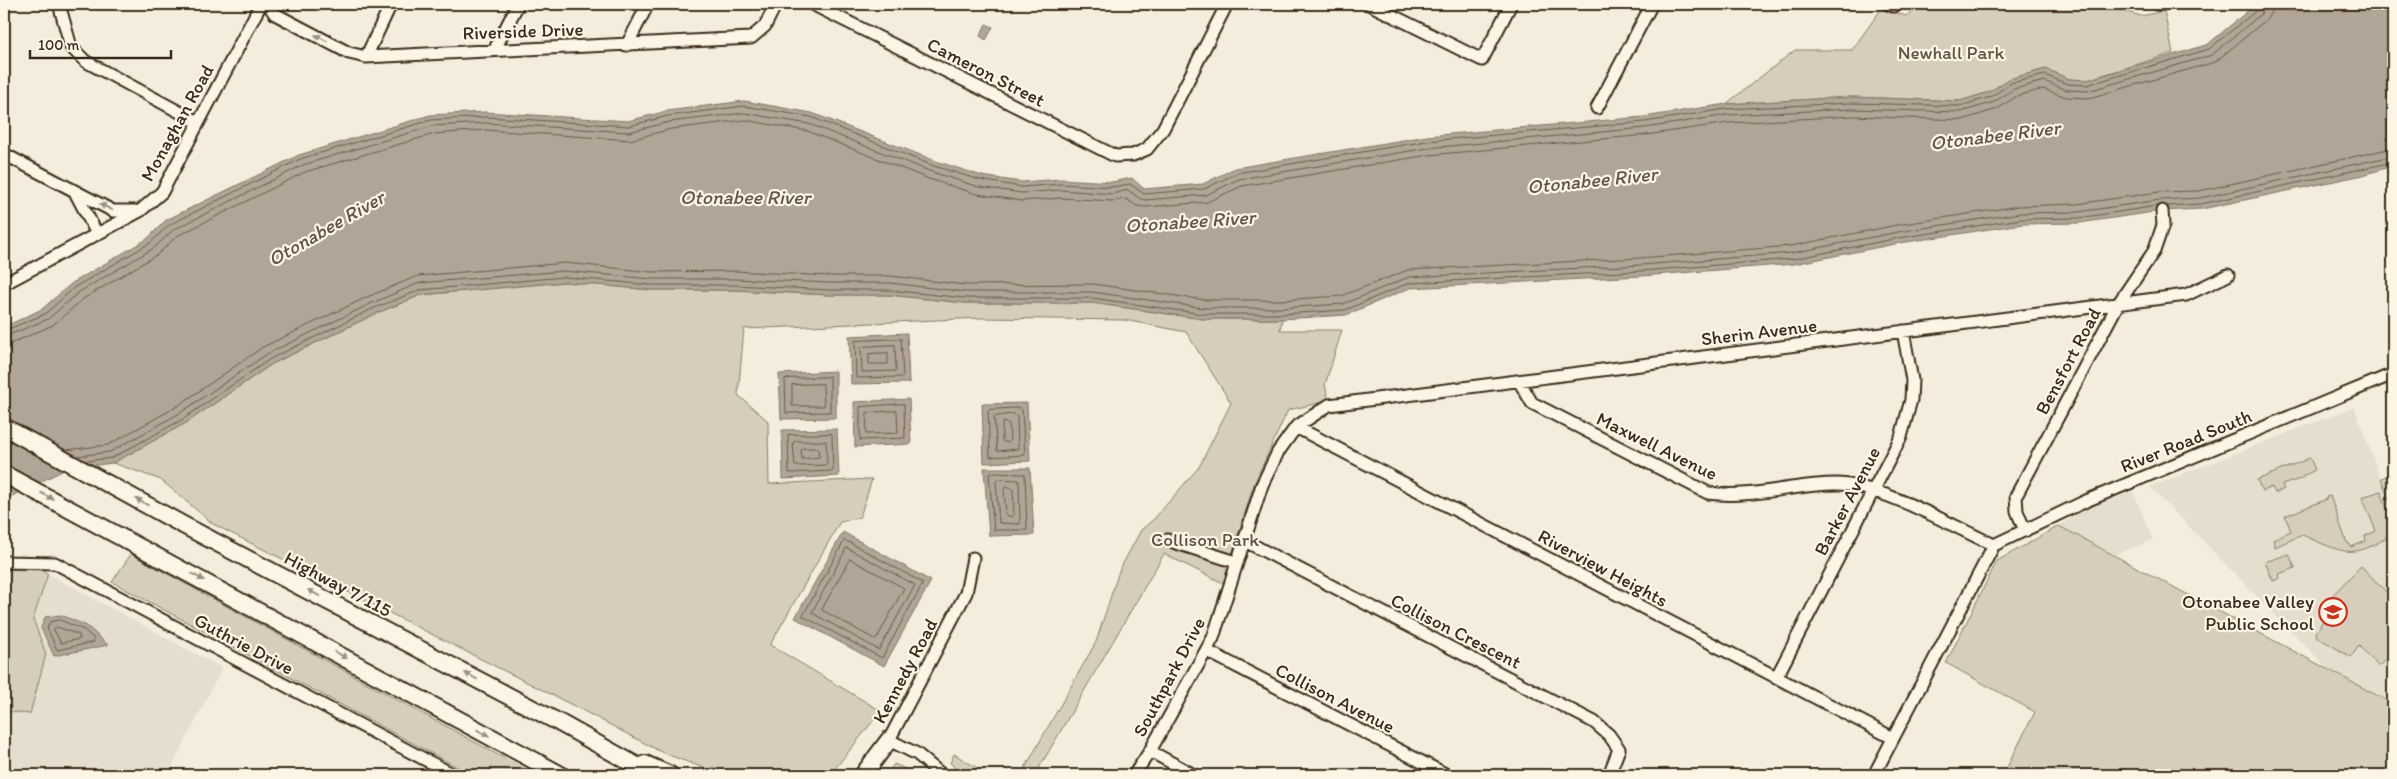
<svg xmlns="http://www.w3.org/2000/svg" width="2397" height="779" font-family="Itim,sans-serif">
  <rect width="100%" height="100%" fill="#f4eddd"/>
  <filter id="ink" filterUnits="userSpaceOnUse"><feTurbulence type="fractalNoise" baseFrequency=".02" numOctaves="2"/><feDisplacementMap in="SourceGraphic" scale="10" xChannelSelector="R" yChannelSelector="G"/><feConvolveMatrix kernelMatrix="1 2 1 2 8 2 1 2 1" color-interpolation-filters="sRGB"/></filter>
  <g filter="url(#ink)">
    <path fill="#e5ddce" d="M2354,407L2393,511V704L2328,669L2150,487Z
      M2133,491L2153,540L2114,555L2059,526L2081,511Z
      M48,574L222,668L168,775H4V711L30,714L46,654L33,619Z"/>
    <path fill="#d6cdbd" stroke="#887c6e" d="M1920,4H2099L2141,16L2164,11L2173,53L2087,80L2069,79L2046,69L2009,79L1989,92L1960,101L1852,97L1726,104L1795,50H1852L1882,8L1906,16Z
      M564,282L651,290H735L829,295H889L965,303H1092L1203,319H1282L1280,330H1342L1325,385L1329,401L1288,410L1254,484L1223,583L1164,554L1035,775H1021L1096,642L1119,571L1141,530L1154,519L1199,467L1231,403L1186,332L1124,320L980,318L744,329L738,395L768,421L769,484L872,479L860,517L840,522L770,645L881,711L830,775H723L663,753L584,711L213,524L161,480L113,463L186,423L272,364L375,314L421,295Z
      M2310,458L2315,470L2303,476V478L2282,485L2284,489L2275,493L2272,487L2262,491L2257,480Z
      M2393,474V511L2381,478Z
      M2381,491L2393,525L2390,535C2351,562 2341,551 2302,535L2275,547L2273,539L2291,531L2285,516L2327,499L2326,497L2330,496L2347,543H2349L2351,547L2366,541L2365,536L2376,531L2362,497Z
      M2059,526L2393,704V775H2003L2035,712L1946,663L1997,561Z
      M131,554L535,775H472L112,582Z
      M2289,554L2295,568L2279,574L2280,578L2273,581L2265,562Z
      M2361,566L2393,599V653L2379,667L2359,646L2351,657L2317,637L2316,633L2327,613L2321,607Z
      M39,567L48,574L33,619L46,654L30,714L4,711V570Z
      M954,754L989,775H962L950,763Z
      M894,764L919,775H887Z"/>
    <path fill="#b0a596" stroke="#817466" d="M2256,4H2393V166L2363,175L2202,209L2161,211L2079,223L2022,224L1900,243L1794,264L1641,276L1410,288L1346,315L1282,319H1203L1092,303H965L889,295H829L735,290H651L564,282L421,295L375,314L272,364L186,423L113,463L66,469L4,500V327L42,309L72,283L147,239L166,220L299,155L430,115L485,112L628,121L667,111L744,101L812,113L936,161L982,176L1021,182L1061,179L1112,182L1132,178L1144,189L1203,184L1235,168L1427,136L1644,117L1726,104L1852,97L1960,101L1989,92L2009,79L2046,69L2069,79L2087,80L2207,45Z
      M986,24L993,27L986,40L980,36Z
      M907,333L909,383L851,384L849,336Z
      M836,371V418L781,419L779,374Z
      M909,399L911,444L855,447L854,402Z
      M1027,403L1030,461L984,463L982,404Z
      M837,429L839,476L783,479L782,430Z
      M984,468H1030L1034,535L989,536Z
      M843,532L931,581L884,666L795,618Z
      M61,615L87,626L108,645L54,656L41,628L45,617Z"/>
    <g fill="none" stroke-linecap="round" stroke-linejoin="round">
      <path stroke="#6a5b4e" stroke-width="1" d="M2166,206L2201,204L2393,162
        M4,331L45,314L75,287L150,243L169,225L300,159L431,120L486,117L629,126L668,116L744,106L811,117L934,166L980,180L1022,187L1061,184L1112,187L1130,184L1144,194L1204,189L1237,173L1427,141L1645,122L1726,109L1852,103L1960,106L1991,97L2011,83L2045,75L2067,84L2087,85L2209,49L2257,10L2259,4
        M4,337L48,319L79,292L154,248L173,230L303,165L432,126L486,123L629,132L669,122L744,113L809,124L932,172L979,187L1022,193L1061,190L1112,194L1128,190L1139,198L1145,200L1206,195L1239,179L1428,148L1645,128L1727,115L1852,109L1961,112L1994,102L2014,89L2044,81L2067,90L2088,91L2212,55L2261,14L2265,4
        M901,339L903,377L856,378L855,341Z
        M4,345L12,343L53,325L83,299L158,254L177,236L305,172L434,134L486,130L630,140L671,129L744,120L807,131L929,179L977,194L1022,201L1061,198L1112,201L1126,199L1137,206L1146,207L1207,202L1242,186L1429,155L1646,135L1728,123L1852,116L1962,120L1997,109L2017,96L2043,89L2066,97L2089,98L2215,62L2267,19L2271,12L2272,4
        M895,345L896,371L862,372L861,347Z
        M888,353V364H869V354Z
        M830,377V412L786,413L785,379Z
        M823,384L824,406H792V385Z
        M904,404L905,438L860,440V407Z
        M1020,408L1022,410L1025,455L990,457L988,410Z
        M897,411L898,433L866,434L867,413Z
        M1014,414L1017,417L1018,449L997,451L994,417Z
        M1004,422L1009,424L1010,441L1008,443L1002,441V425Z
        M832,434L833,471L789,473L788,435Z
        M796,441H826L827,465L795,466L793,443Z
        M803,448H818L819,457L802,459L801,451Z
        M66,450L108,445L176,407L263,347L367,297L418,276L565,263L652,272L735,271L829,276H890L966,285L1093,284L1205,300H1281L1341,296L1408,270L1640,258L1791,246L1897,225L2019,206L2077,204L2159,192L2199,191L2393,148
        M77,456L110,452L180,413L267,354L370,304L419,283L564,271L652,279H735L829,283H890L966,292H1092L1204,308H1281L1343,304L1409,277L1641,265L1792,253L1898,232L2020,213L2078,212L2160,200L2200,198L2393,156
        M86,461L112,458L183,419L270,359L372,309L420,290L564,277L651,285H735L829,290H889L965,298H1092L1203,314H1282L1345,310L1409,283L1641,271L1793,259L1899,238L2021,219L2079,218L2157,206
        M992,473L1025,474L1027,530H994L989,475Z
        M999,479L1019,480L1020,524L999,523L996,481Z
        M1007,486L1013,489L1014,514L1012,517L1006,515L1004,489Z
        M845,540L923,583L882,658L803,616Z
        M847,548L915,585L879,650L812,613Z
        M850,559L904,588L876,640L822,610Z
        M60,620L84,630L94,639V642L57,650L47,628L50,622Z
        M57,627L79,635L80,639L61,643L54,630Z"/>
      <defs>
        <path id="minor" d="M59,4L71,47L85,61L198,122
          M268,4L275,14L349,53L366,57L751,38L765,26L776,4
          M812,4L1115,156L1133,155L1147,149L1163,129L1227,4
          M1369,4L1482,60L1511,4
          M1888,4L1893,6L1896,4
          M2157,4H2163
          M627,45L648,4
          M495,49L518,4
          M366,57L391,4
          M1597,108L1652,4
          M4,154L113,211H135
          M76,194L96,232
          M4,284L140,211L162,192L261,4
          M1519,381L1532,403L1708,493C1752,499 1793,484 1836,484C1881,484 1952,526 1994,545
          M1296,427L1893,738
          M2025,531L2017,511L2016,496L2118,304L2154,251L2163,225L2162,211
          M1167,540L1236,562
          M1243,540L1594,722L1609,735L1619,749L1609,775
          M1994,545L2086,501L2393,374
          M4,562L55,563L454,775
          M1207,651L1447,775
          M1776,678L1901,437L1911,400L1912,380L1903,331
          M1150,751L1194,775
          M942,775L917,754L889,740L966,593L973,558
          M1134,775L1150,751L1213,638L1262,485L1278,452L1296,427L1329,405L2186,295L2228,275
          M1874,775L1994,545"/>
        <path id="highway" d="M4,427L185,526L560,723L653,775
          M4,474L561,775
          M645,764L670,775
          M863,775L889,740"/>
      </defs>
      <use href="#minor" stroke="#3b2a1e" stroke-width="15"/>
      <use href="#highway" stroke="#3b2a1e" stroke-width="20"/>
      <use href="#minor" stroke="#fcf5e5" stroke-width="11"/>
      <use href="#highway" stroke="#fcf5e5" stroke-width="16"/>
    </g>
    <defs><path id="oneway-solid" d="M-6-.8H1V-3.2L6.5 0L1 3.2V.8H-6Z" transform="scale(1.25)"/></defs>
    <g fill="#9c9082">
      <use href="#oneway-solid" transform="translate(321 38) rotate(-152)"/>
      <use href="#oneway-solid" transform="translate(106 207) rotate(-155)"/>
      <use href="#oneway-solid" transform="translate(47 496) rotate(28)"/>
      <use href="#oneway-solid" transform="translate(142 502) rotate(-151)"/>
      <use href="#oneway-solid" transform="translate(198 577) rotate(29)"/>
      <use href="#oneway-solid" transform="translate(314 593) rotate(-152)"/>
      <use href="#oneway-solid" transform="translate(341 655) rotate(29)"/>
      <use href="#oneway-solid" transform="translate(471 676) rotate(-152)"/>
      <use href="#oneway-solid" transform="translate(483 733) rotate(29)"/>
    </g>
  </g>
  <defs>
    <symbol id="school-ring" viewBox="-11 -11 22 22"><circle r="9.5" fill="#fcf5e5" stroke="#c8321e" stroke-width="1.5"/><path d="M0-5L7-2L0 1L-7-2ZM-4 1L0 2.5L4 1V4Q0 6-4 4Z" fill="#c8321e"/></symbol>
  </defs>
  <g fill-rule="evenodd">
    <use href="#school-ring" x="2317" y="596" width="32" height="32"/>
  </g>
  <g text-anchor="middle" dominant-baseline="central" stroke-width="4.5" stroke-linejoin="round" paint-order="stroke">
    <g font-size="19" fill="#3b2a1e" stroke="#fcf5e5">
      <text transform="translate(523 31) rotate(-2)">Riverside Drive</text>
      <text transform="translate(986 72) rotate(27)">Cameron Street</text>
      <text transform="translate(177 123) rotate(-61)">Monaghan Road</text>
      <text transform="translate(1759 332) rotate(-7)">Sherin Avenue</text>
      <text transform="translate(2068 361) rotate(-62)">Bensfort Road</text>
      <text transform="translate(2186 441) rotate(-22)">River Road South</text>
      <text transform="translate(1657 446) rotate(26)">Maxwell Avenue</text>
      <text transform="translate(1847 501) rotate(-62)">Barker Avenue</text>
      <text transform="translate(1603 568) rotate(28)">Riverview Heights</text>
      <text transform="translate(338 584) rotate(28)">Highway 7/115</text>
      <text transform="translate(1456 631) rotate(27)">Collison Crescent</text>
      <text transform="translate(244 644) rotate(28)">Guthrie Drive</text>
      <text transform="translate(905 671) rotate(-62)">Kennedy Road</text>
      <text transform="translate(1169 677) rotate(-62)">Southpark Drive</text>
      <text transform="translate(1335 698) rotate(27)">Collison Avenue</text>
    </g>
    <g font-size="19" fill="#625346" stroke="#fcf5e5">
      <text x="1951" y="52">Newhall Park</text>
      <text x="1205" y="539">Collison Park</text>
    </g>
    <g font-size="19" fill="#3b2a1e" stroke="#fcf5e5" text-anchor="end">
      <text x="2314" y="601">Otonabee Valley<tspan x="2314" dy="22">Public School</tspan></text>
    </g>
    <g font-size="20" font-style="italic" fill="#645548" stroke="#fcf5e5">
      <text transform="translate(1995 135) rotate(-7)">Otonabee River</text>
      <text transform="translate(1592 180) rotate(-6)">Otonabee River</text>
      <text x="745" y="197">Otonabee River</text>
      <text transform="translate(1190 221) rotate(-4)">Otonabee River</text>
      <text transform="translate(326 228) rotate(-30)">Otonabee River</text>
    </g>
  </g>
  <rect width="2397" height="779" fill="none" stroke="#fcf5e5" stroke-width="20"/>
  <rect x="10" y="10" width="2377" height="759" fill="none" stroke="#3b2a1e" stroke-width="2" filter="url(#ink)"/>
  <path d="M30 50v8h141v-8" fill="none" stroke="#3b2a1e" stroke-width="2.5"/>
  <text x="38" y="50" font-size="15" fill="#3b2a1e" stroke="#fcf5e5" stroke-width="4" paint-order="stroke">100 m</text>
</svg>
